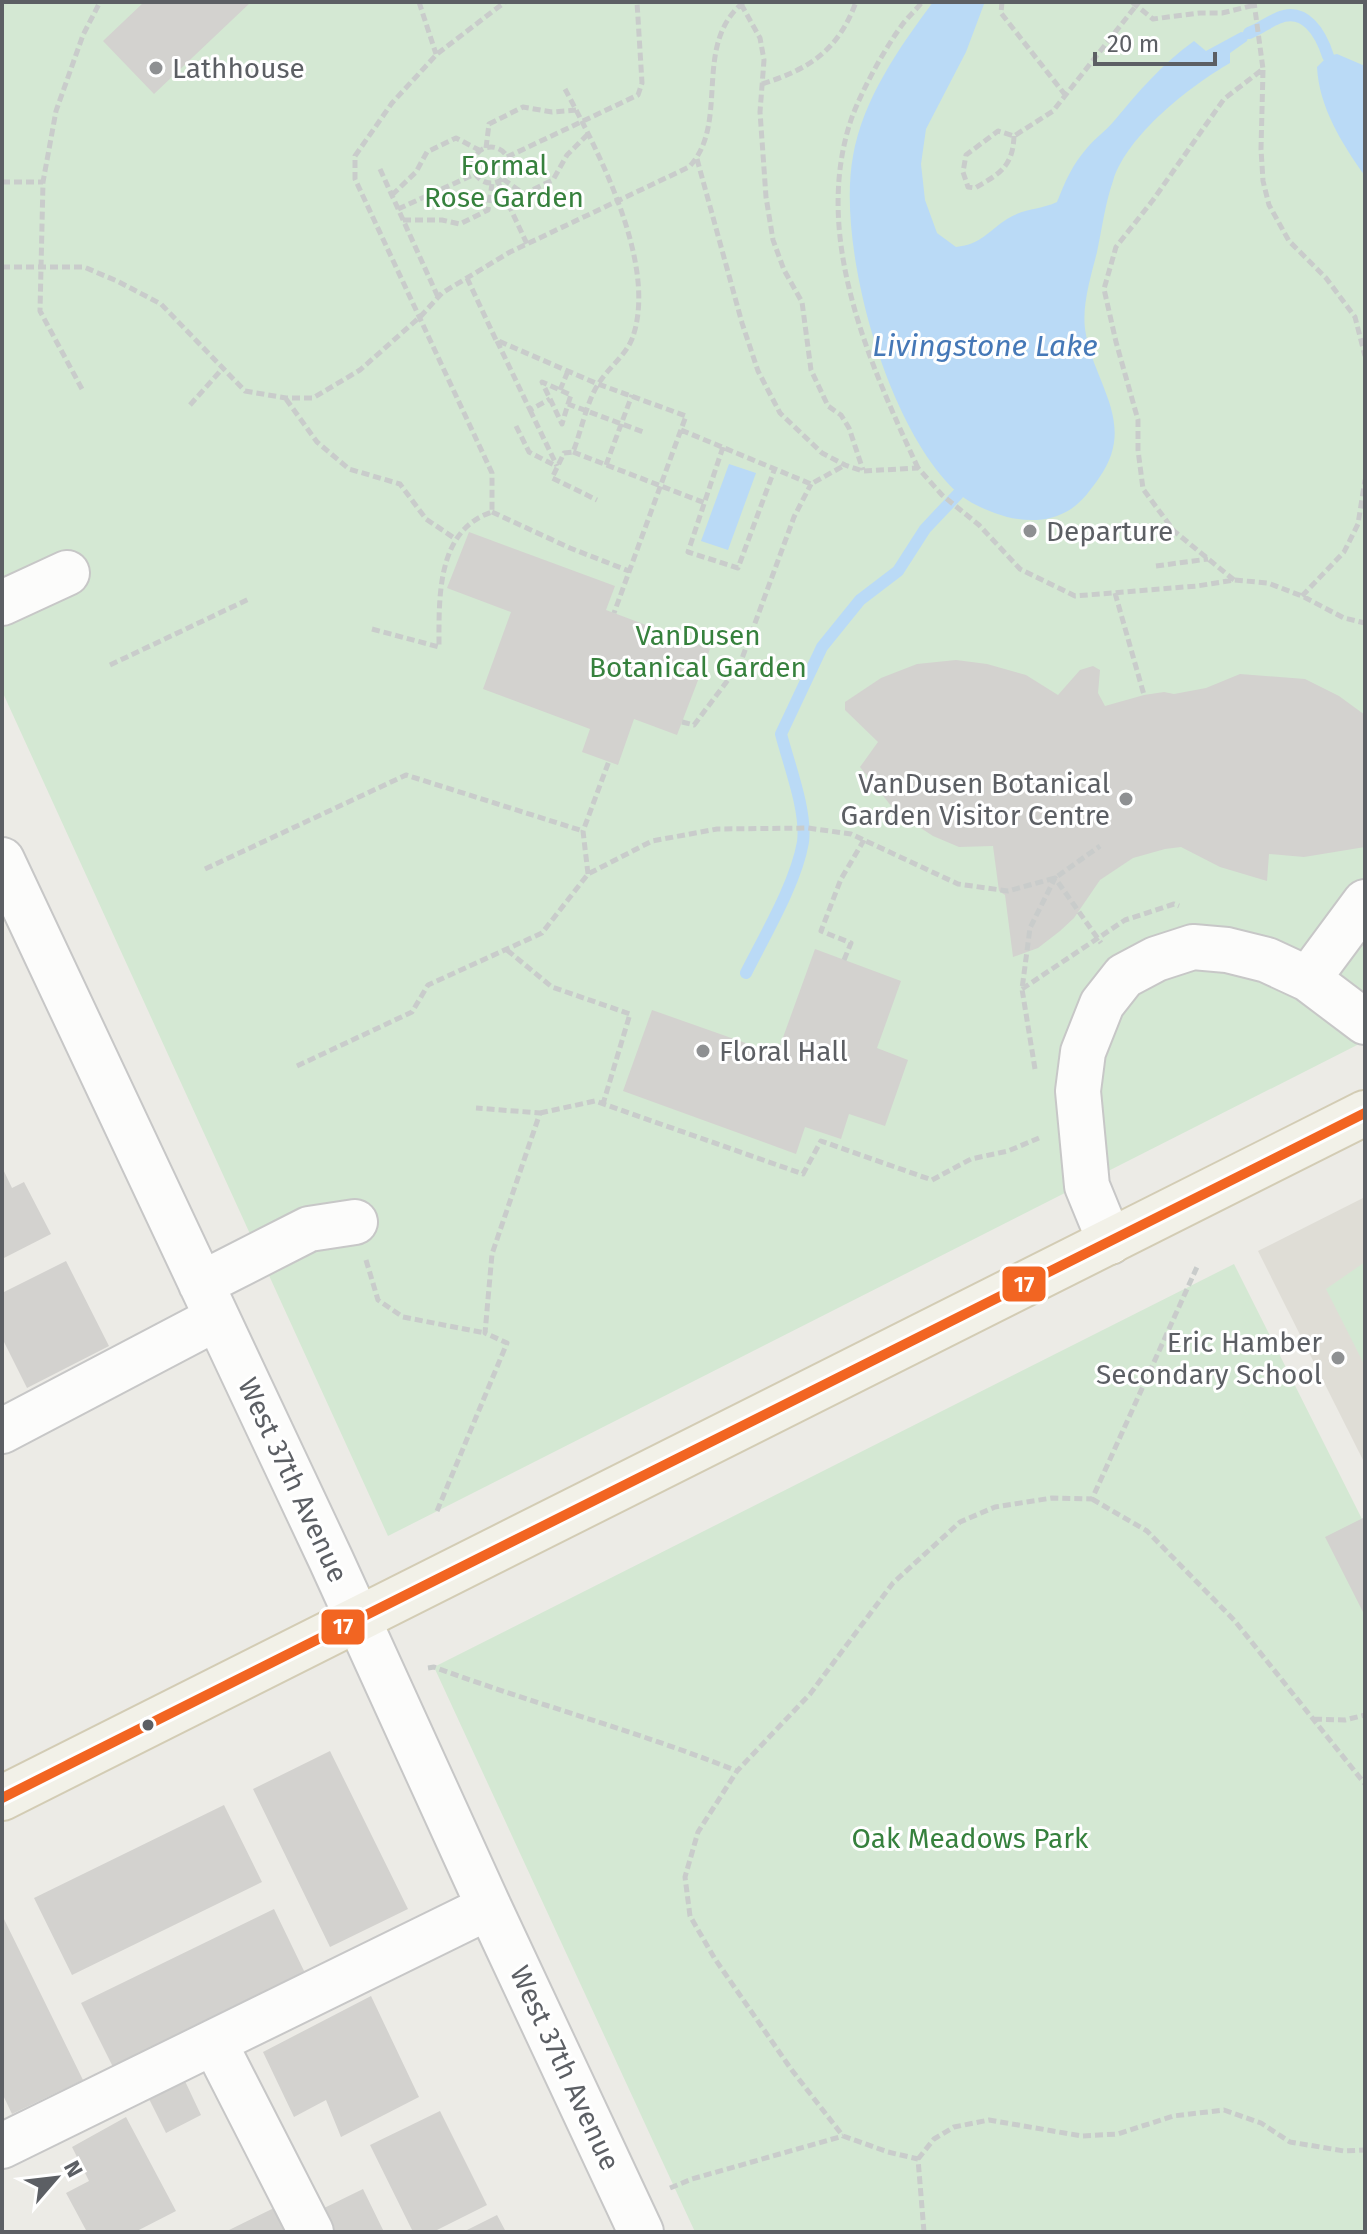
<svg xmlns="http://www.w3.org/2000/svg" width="1367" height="2234" font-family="'Fira Sans',sans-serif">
  <rect width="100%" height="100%" fill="#ecebe6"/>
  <path fill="#dfddd6" d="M1365,1197V1464L1258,1251Z"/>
  <path fill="#d4e8d3" d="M2,2H1365V1041L388,1536L2,691Z
    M1365,1262V1366L1326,1289Z
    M1234,1264L1365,1525V2232H695L434,1667Z"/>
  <path fill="#badaf6" d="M933,2H988L984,4L966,52L926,129L921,164L925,200L937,233L956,247C982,244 987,232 1007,219C1024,208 1040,210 1057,202C1065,182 1072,165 1087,148C1095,138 1106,131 1114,121C1139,91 1162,64 1194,41L1206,51L1241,32L1249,33L1247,41L1230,53V63C1190,86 1127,135 1113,181C1105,204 1102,229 1097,252C1091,276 1082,304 1085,329C1093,384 1138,423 1099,478C1092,488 1082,502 1071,509C1051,522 1029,522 1007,517C990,512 972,505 958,493C888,431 836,248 853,156C863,99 899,48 933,2Z
    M1337,54L1365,66V176C1342,144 1319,107 1317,67L1328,56Z
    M729,464L756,473L728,550L701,541Z"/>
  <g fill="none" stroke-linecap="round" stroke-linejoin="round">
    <path stroke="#badaf6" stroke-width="12" d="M1249,33C1260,29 1268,22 1278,18C1305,6 1321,34 1328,56
      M746,973C765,935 796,883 803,842C807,811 789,765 781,734L822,647L860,600L898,571L925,529L958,494"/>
  </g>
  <path fill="#d3d2cf" d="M144,2H251L154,94L103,41Z
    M469,532L615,586L606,610L710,649L677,735L634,719L618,765L582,752L590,729L483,689L511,612L447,588Z
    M956,660L987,664L1026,675L1058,695L1080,670L1093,666L1100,670L1098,693L1105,706L1144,695L1164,692L1174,694L1206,688L1240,674L1305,679L1339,696L1365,715V847L1304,857L1269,854L1267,881L1220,867L1181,847L1165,849L1133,858L1100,880L1074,918L1060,931L1038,948L1013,957L1005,895L999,891L993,846L959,847L933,836L896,812L860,767L878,742L845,710V702L881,678L917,664Z
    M815,949L901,981L877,1048L908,1060L885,1126L849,1114L841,1139L805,1127L796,1154L623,1091L652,1010L777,1054Z
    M2,1167L12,1188L24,1182L51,1234L2,1259Z
    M66,1261L109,1346L27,1388L2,1338V1293Z
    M1365,1517V1616L1325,1537Z
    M330,1751L408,1909L330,1947L253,1789Z
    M224,1805L262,1882L72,1975L34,1898Z
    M274,1909L306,1975L114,2069L81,2003Z
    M2,1915L83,2080L12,2114L2,2093Z
    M371,1996L419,2097L341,2137L326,2100L294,2117L263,2052Z
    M184,2079L201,2115L166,2133L148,2097Z
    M440,2111L487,2205L433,2232H413L370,2145Z
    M126,2117L176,2211L135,2232H87L66,2193L89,2181L72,2147Z
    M363,2189L384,2232H329L318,2211Z
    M274,2208L285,2232H225Z
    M497,2215L506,2232H463Z"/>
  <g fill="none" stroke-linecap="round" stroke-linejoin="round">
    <defs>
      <path id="minor" d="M2,603L67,573
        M2,860L331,1560L489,1907L641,2232
        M1308,979L1365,902
        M1110,1242L1087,1186L1078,1091L1083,1052L1102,1004L1124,976L1156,959L1193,947L1227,950L1267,960L1308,979L1365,1022
        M201,1284L309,1229L355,1222
        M2,1431L217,1318
        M214,2042L311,2232
        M2,2146L489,1907"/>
      <path id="major" d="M2,1798L1365,1113"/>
    </defs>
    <use href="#minor" stroke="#c7c7c7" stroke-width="48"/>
    <use href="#major" stroke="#d3ccb4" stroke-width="48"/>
    <path stroke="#c9cccb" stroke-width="5" stroke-dasharray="8 4" stroke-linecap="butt" d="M419,2L436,54
      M1002,2L1001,13L1066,96
      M1132,2L1153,19L1200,13H1222L1255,5
      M741,4L760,38L764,60L760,112L766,197L773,240L784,270L802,302L811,370L828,406L841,415L849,428L863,470
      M1263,70L1261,149L1263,181L1269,205L1289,241L1326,278L1355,317L1365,356
      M762,84C809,69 838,51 856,2
      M565,89C599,153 659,267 632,339C625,356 609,367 599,383C587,400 581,432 573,452L564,453L552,478L597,500
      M1014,136C1013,167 999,174 975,188L968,187L963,172L966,155L998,131L1014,136L1053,111L1139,2
      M473 165a18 18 0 1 1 36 0a18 18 0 1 1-36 0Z
      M486,148L489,124L523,107L552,112L576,110
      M507,157L638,95L642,83L637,2
      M697,159L742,323L758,371L780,413L822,453L845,465L863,471L918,468L942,495L979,525L1020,569L1075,596L1197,586L1234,580L1268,583L1302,596L1344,618L1365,623
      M380,169L438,297
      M503,179L524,194L553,180L567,155L587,135
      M2,182H43
      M498,182L527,244
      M392,195L416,172L427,152L456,138L481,151
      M398,209L475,174
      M403,220H442L460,224L488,210L492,184
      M2,267H84L117,281L161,304L245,391L286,398H313L360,370L421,316L442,293L510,252L689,167C731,123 691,44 744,2
      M467,278L496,340L598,384L686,416L614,613
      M497,341L530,410L550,399
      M82,389L40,311L43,182L56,111L83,35L100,2
      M560,390L568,371
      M286,399L317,442L349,469L400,484L426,519L454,538
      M568,404L571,395L542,382L562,424L568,404L646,433
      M190,405L223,368
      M530,410L557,466
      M516,426L529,452L556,466
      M681,430L811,484L845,465
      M723,447L688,552L738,568L775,468
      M573,452L705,503
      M606,465L632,395
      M918,468C869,362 811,235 852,117C863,88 884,50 902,25C908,17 916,10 922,2
      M492,512L570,548L629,571
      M1156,566L1208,559
      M1234,580L1174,531L1143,489L1138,450V420L1116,342L1104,289L1116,247L1153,200L1224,99L1263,69L1254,2
      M1115,593L1144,695
      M1302,596L1344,552L1358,524L1365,480
      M372,629L439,647C439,599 436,530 492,512V473L355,179V156L392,103L437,54L505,2
      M110,665L249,599
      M682,722L694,725L740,664L794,517L811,484
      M205,869L406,775L583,831
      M588,874L583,831L609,761
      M507,950L552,987L630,1014L603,1104
      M844,960L851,943L821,931L841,879L864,840
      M1022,989L1125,920L1174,904L1179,906
      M297,1066L412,1012L428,985L542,933L588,874L652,841L717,829L808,828L851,834L958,884L1008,891L1055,878L1100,846
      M1035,1069L1022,989L1030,928L1055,878L1101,943
      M540,1113L595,1101L803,1174L821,1141L932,1180L971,1159L1008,1151L1039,1138
      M366,1260L378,1300L403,1317L485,1333
      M1092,1499L1147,1531L1234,1620L1365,1784
      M437,1511L507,1343L485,1333L492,1254L540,1113L476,1108
      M428,1668L434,1667C534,1704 637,1731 737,1771
      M1314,1719L1345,1720L1365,1715
      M918,2159L934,2139L954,2127L989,2120L1082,2136L1118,2134L1173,2116L1224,2110L1261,2123L1290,2142L1344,2151L1365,2150
      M670,2188L692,2179L843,2136
      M924,2232L918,2159L888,2152L843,2136L791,2069L715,1959L690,1916L685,1877L698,1832L737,1771L810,1694L893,1583L960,1522L995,1507L1052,1498L1092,1499L1197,1267"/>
    <use href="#minor" stroke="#fcfcfb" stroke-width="44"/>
    <use href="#major" stroke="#f2f1e8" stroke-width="44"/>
    <defs>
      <path id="bus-1" d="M2,1798L1365,1113"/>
    </defs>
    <use href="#bus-1" stroke="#fff" stroke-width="16"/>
    <use href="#bus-1" stroke="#f26522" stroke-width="10"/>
  </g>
  <g fill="#8e9092" stroke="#fff" stroke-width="3">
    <circle cx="156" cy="68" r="8"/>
    <circle cx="1030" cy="531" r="8"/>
    <circle cx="1126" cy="799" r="8"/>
    <circle cx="703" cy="1051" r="8"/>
    <circle cx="1338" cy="1358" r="8"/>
  </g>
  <circle fill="#5c5f64" stroke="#fff" stroke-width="3" cx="148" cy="1725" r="7"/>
  <g text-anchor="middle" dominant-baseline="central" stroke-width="6" stroke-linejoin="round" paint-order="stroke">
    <g font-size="28" fill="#5c5f64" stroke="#fff" text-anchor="start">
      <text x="172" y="68">Lathhouse</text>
      <text x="1046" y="531">Departure</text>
      <text x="1110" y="783" text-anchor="end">VanDusen Botanical<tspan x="1110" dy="32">Garden Visitor Centre</tspan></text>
      <text x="719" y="1051">Floral Hall</text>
      <text x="1322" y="1342" text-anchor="end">Eric Hamber<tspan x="1322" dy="32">Secondary School</tspan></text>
    </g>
    <g font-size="28" fill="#36813d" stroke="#fff">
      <text x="504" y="165">Formal<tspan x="504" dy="32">Rose Garden</tspan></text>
      <text x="698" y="635">VanDusen<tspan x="698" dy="32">Botanical Garden</tspan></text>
      <text x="970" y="1838">Oak Meadows Park</text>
    </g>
    <g font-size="28" fill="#5c5f64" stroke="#fff">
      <text transform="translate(293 1480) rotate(65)">West 37th Avenue</text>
      <text transform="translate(565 2068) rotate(65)">West 37th Avenue</text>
    </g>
    <g font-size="30" font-style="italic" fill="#4578b7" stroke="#fff">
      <text x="985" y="346">Livingstone Lake</text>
    </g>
  </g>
  <g stroke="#fff" stroke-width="3">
    <rect x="1001" y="1265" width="46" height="38" rx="8" fill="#f26522"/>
    <rect x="320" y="1608" width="46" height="38" rx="8" fill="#f26522"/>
  </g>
  <g font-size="22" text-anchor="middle" font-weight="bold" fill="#fff">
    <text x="1024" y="1292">17</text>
    <text x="343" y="1634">17</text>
  </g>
  <rect width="1367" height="2234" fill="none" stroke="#5c5f64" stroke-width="8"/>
  <g transform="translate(56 2178) rotate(62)" stroke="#ffffff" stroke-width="6" paint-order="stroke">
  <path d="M0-6L14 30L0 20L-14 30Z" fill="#5c5f64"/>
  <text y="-12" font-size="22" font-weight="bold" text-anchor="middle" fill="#5c5f64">N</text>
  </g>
  <path d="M1095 52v12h120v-12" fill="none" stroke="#5c5f64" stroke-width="4"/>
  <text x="1107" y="52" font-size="24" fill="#5c5f64" stroke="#ffffff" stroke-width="6" paint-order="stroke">20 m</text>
</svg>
